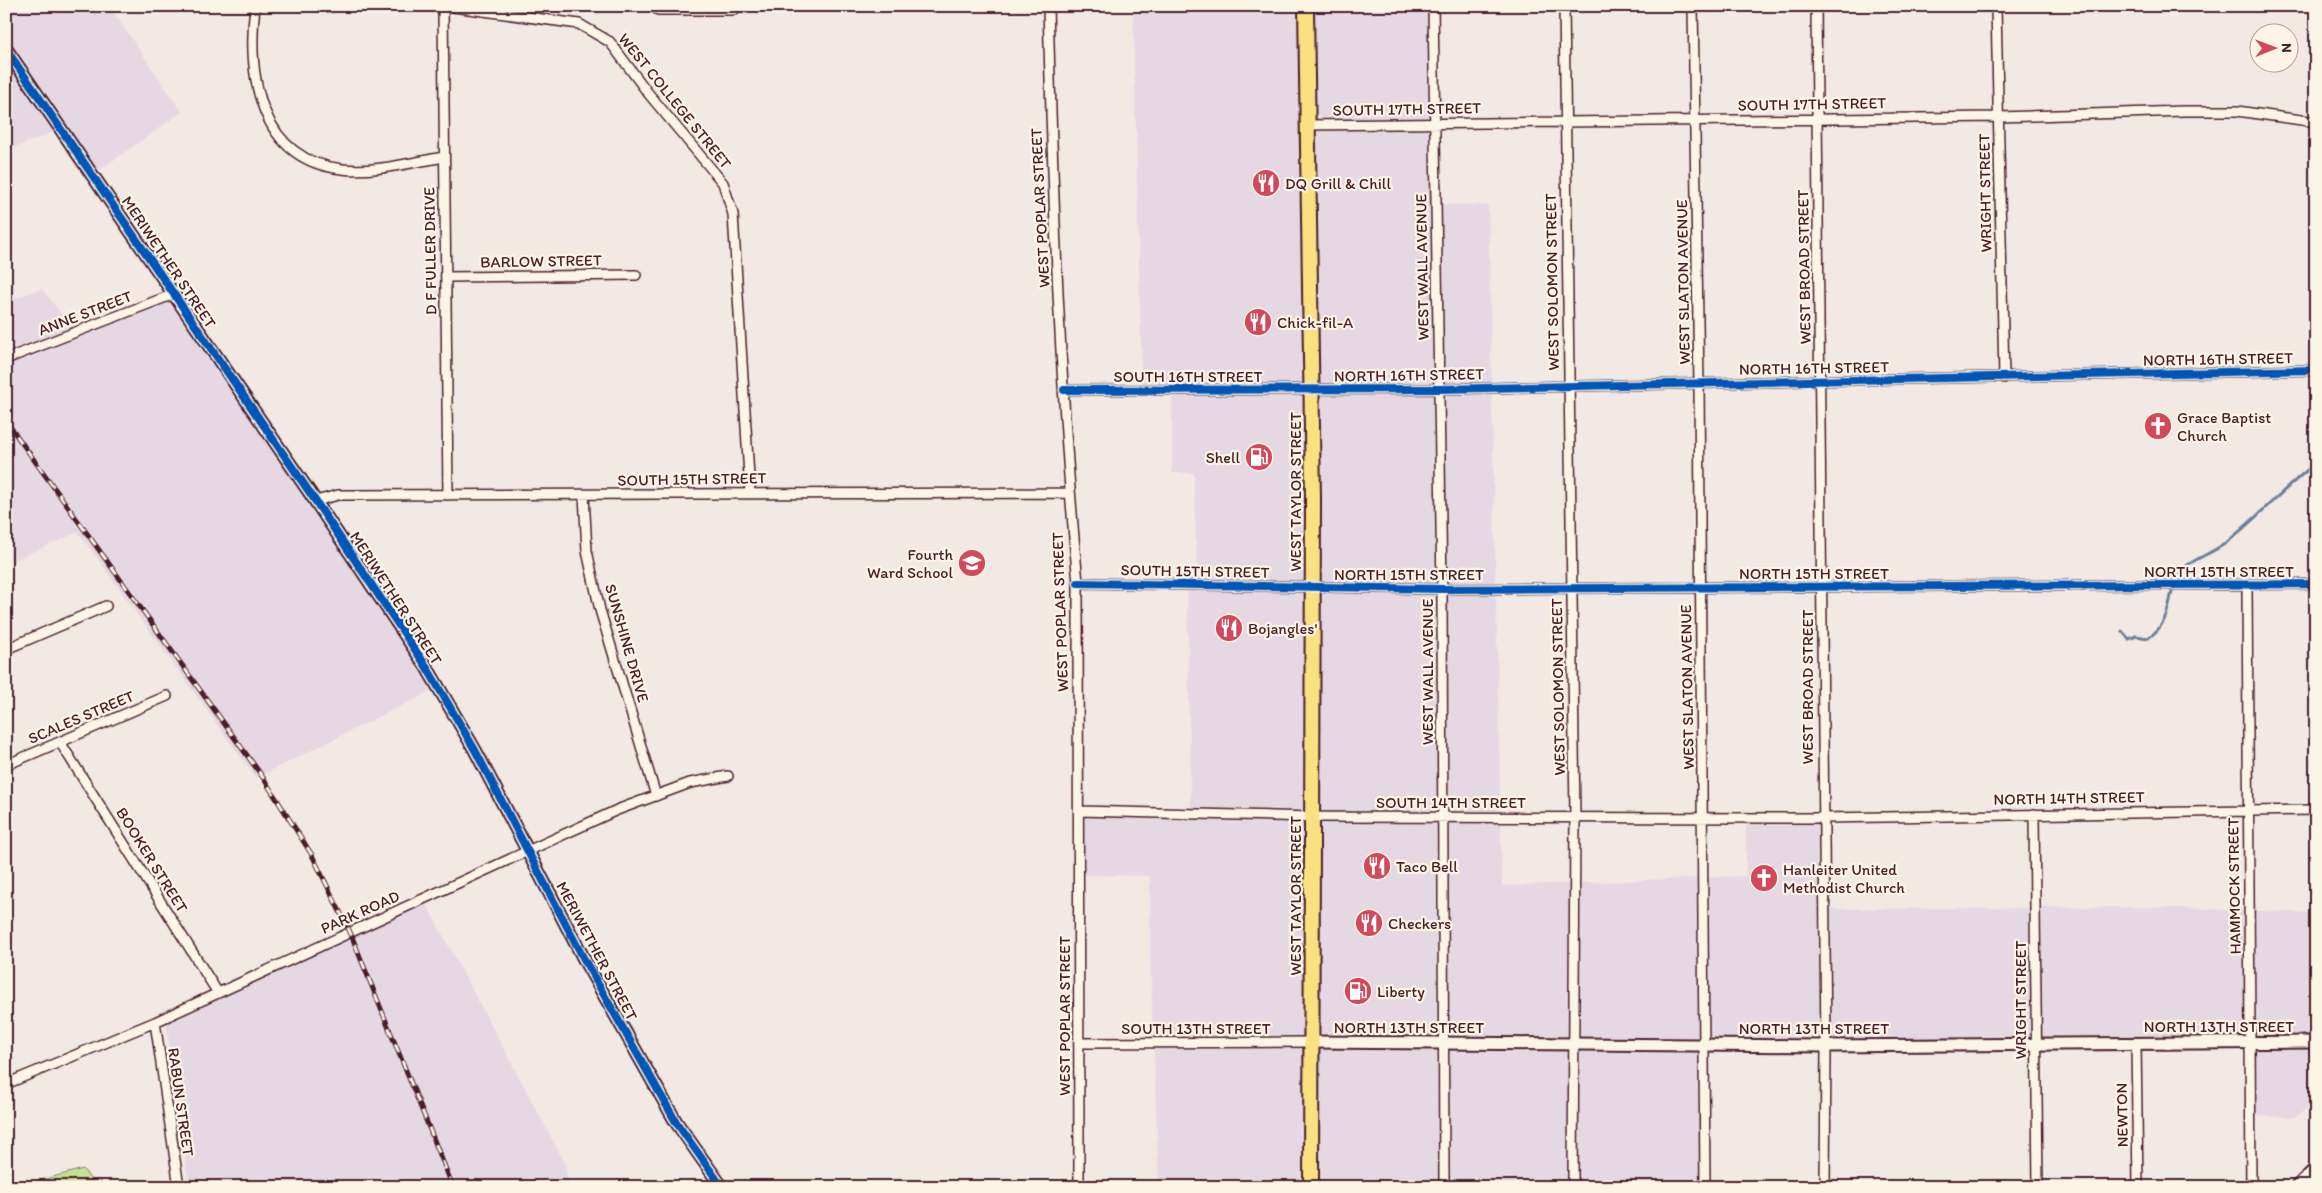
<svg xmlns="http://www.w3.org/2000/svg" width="2322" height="1193" font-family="Itim,sans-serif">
  <rect width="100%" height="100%" fill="#f2e8e4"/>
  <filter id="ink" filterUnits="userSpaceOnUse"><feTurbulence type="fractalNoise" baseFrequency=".02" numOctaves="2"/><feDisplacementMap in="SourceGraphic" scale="10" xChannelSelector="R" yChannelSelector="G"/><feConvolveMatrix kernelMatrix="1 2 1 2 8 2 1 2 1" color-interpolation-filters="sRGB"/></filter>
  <g filter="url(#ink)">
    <path fill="#e6d8e3" d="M6,6H109L182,112L95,173L61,129L6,151Z
      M1133,6H1435L1436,204L1488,205L1502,886L1746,876V816L1820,815L1821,909L2148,907L2316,913V1103L2295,1117L2249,1116L2246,1043H1703L1702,1187H1159L1150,954V876L1081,875L1083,812L1191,813L1187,580H1197L1194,473H1172V391L1142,390Z
      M42,289L77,334L171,299L439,687L256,778L78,532L6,564V301Z
      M424,900L565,1163L569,1187H189L166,1022Z"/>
    <path fill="#c5e198" stroke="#888062" d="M83,1169L96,1187H15Z"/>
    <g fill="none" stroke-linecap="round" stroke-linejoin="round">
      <path stroke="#6c8199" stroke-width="3" d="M2122,631L2129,639L2136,636L2148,638C2177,619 2164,588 2184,568C2193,559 2215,552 2227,542C2258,517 2284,488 2316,463"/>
      <defs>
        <path id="minor" d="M255,6C247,75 259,160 342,169C374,173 413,162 444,157
          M443,6L448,495
          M446,6L579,24L610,42L648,93L723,183L733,214L750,493
          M652,6L658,10H734L740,6
          M1048,6C1053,199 1060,392 1078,583L1079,1187
          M1433,6L1442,589L1444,1187
          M1564,6L1575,817L1573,1187
          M1693,6L1699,385L1705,1187
          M1816,6L1826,1046L1825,1187
          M1996,6L2004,378
          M1308,125L1999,117L2184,111H2237L2316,122
          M446,277L636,275
          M6,359L174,294
          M1064,390L1440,389L2316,370
          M584,495L587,551L600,610L656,796
          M316,501L338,495L1070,493
          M1078,583L1442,589L2316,584
          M2247,585L2251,1187
          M6,649L106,606
          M60,742L218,993
          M6,765L167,696
          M1079,811L1314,817L1823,818L2316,810
          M2034,814L2038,1187
          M155,1022L179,1187
          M1080,1043L1312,1042
          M2136,1043L2138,1187
          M6,1084L155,1022L617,810L690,783L728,776"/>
        <path id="tertiary" d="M6,49L310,493L426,666L475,750L586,963L676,1122L722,1187
          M1312,1042L1826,1046L2316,1042"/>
        <path id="secondary" d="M2297,1187L2316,1169"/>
        <path id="primary" d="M1306,6L1313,499L1311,1187"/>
      </defs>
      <use href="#minor" stroke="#4a1f2b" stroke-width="12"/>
      <use href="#tertiary" stroke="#4a1f2b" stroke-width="15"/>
      <use href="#secondary" stroke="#4a1f2b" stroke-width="16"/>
      <use href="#primary" stroke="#4a1f2b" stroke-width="18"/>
      <use href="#minor" stroke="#fcf5e5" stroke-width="9"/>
      <use href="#tertiary" stroke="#fcf5e5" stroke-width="11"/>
      <use href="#secondary" stroke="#fcf5e5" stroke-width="12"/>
      <use href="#primary" stroke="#f9e181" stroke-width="14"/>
      <defs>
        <path id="rail" d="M6,421L262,776L312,855L350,932L453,1187"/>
      </defs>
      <use href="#rail" stroke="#4a1f2b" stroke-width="5"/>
      <use href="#rail" stroke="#fcf5e5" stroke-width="3" stroke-dasharray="9" stroke-linecap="butt"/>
      <defs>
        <path id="cycleway" d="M6,49L310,493L426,666L475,750L586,963L676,1122L722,1187
          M1064,390L1440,389L2316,370
          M1078,583L1442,589L2316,584"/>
      </defs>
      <use href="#cycleway" stroke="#fcf5e5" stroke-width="11"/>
      <use href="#cycleway" stroke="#0057b8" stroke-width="8"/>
    </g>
  </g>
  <defs>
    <symbol id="restaurant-disc" viewBox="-11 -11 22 22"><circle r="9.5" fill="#d1495b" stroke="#fcf5e5"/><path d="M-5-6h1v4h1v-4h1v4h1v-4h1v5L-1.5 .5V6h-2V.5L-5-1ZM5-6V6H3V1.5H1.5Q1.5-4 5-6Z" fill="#fff"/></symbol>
    <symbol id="church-disc" viewBox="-11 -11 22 22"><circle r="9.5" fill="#d1495b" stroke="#fcf5e5"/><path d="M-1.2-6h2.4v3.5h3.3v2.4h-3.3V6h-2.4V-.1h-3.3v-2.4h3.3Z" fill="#fff"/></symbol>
    <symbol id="fuel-disc" viewBox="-11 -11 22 22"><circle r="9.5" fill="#d1495b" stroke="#fcf5e5"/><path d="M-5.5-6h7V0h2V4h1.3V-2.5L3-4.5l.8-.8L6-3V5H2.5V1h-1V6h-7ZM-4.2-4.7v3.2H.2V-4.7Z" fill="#fff"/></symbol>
    <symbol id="school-disc" viewBox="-11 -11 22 22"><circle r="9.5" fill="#d1495b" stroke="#fcf5e5"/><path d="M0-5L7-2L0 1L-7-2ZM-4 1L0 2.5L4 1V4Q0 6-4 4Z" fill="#fff"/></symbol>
  </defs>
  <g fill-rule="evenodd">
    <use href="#restaurant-disc" x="1250" y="167" width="32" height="32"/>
    <use href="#restaurant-disc" x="1242" y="306" width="32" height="32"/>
    <use href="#church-disc" x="2142" y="410" width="32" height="32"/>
    <use href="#fuel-disc" x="1243" y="441" width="32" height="32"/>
    <use href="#school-disc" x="956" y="547" width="32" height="32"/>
    <use href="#restaurant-disc" x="1213" y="612" width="32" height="32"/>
    <use href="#restaurant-disc" x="1361" y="850" width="32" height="32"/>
    <use href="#church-disc" x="1748" y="862" width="32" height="32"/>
    <use href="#restaurant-disc" x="1353" y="907" width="32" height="32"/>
    <use href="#fuel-disc" x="1342" y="975" width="32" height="32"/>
  </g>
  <g text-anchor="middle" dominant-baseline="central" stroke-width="4.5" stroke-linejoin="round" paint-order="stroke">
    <g font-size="16" fill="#4a1f2b" stroke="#fcf5e5">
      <text transform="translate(675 101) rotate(51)">WEST COLLEGE STREET</text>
      <text transform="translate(1812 104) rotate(-1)">SOUTH 17TH STREET</text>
      <text transform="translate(1407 109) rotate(-1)">SOUTH 17TH STREET</text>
      <text transform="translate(1985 193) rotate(-91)">WRIGHT STREET</text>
      <text transform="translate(1040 208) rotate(-93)">WEST POPLAR STREET</text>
      <text transform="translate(430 251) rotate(-91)">D F FULLER DRIVE</text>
      <text transform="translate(541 261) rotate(-1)">BARLOW STREET</text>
      <text transform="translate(169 262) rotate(56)">MERIWETHER STREET</text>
      <text transform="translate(1422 267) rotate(-91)">WEST WALL AVENUE</text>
      <text transform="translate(1804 267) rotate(-91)">WEST BROAD STREET</text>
      <text transform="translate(1552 282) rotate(-91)">WEST SOLOMON STREET</text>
      <text transform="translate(1683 282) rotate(-91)">WEST SLATON AVENUE</text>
      <text transform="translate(85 313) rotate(-21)">ANNE STREET</text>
      <text transform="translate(2218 359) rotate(-1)">NORTH 16TH STREET</text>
      <text transform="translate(1814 368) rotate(-1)">NORTH 16TH STREET</text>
      <text transform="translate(1409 375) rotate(-1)">NORTH 16TH STREET</text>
      <text x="1188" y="376">SOUTH 16TH STREET</text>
      <text transform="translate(692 479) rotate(-1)">SOUTH 15TH STREET</text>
      <text transform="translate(1295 492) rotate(-90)">WEST TAYLOR STREET</text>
      <text transform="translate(1195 571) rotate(1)">SOUTH 15TH STREET</text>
      <text x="2219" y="571">NORTH 15TH STREET</text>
      <text x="1814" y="573">NORTH 15TH STREET</text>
      <text x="1409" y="574">NORTH 15TH STREET</text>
      <text transform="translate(396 598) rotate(57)">MERIWETHER STREET</text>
      <text transform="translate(1060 612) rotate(-92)">WEST POPLAR STREET</text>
      <text transform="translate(627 643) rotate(74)">SUNSHINE DRIVE</text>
      <text transform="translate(1427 672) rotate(-90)">WEST WALL AVENUE</text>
      <text transform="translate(1558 687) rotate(-91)">WEST SOLOMON STREET</text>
      <text transform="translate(1687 687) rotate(-91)">WEST SLATON AVENUE</text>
      <text transform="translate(1807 687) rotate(-90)">WEST BROAD STREET</text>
      <text transform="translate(81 717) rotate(-23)">SCALES STREET</text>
      <text transform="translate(2069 798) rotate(-1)">NORTH 14TH STREET</text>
      <text x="1451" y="802">SOUTH 14TH STREET</text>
      <text transform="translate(152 860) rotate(58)">BOOKER STREET</text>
      <text transform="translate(2234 886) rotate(-91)">HAMMOCK STREET</text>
      <text transform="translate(1295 896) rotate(-90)">WEST TAYLOR STREET</text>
      <text transform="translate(360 912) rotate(-24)">PARK ROAD</text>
      <text transform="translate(597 951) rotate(62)">MERIWETHER STREET</text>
      <text transform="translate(2020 1000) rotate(-90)">WRIGHT STREET</text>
      <text transform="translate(1064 1016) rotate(-90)">WEST POPLAR STREET</text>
      <text x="2219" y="1026">NORTH 13TH STREET</text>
      <text x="1409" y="1027">NORTH 13TH STREET</text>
      <text x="1196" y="1028">SOUTH 13TH STREET</text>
      <text x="1814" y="1028">NORTH 13TH STREET</text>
      <text transform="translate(181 1102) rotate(82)">RABUN STREET</text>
      <text transform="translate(2122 1115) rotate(-91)">NEWTON</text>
    </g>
    <g font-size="16" fill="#4a1f2b" stroke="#fcf5e5" text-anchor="start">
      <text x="1285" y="183">DQ Grill &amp; Chill</text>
      <text x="1277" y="322">Chick-fil-A</text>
      <text x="2177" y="417">Grace Baptist<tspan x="2177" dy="18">Church</tspan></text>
      <text x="1240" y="457" text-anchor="end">Shell</text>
      <text x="953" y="554" text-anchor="end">Fourth<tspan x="953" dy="18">Ward School</tspan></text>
      <text x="1248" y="628">Bojangles'</text>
      <text x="1396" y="866">Taco Bell</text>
      <text x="1783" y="869">Hanleiter United<tspan x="1783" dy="18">Methodist Church</tspan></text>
      <text x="1388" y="923">Checkers</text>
      <text x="1377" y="991">Liberty</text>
    </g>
  </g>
  <rect width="2322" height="1193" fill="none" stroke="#fcf5e5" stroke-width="25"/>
  <rect x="12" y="12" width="2297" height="1168" fill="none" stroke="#4a1f2b" stroke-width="2" filter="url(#ink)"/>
  <g transform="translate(2274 48) rotate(89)"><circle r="24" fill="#fcf5e5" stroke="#b59f9b"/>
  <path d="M0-4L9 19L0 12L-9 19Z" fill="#d1495b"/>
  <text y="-8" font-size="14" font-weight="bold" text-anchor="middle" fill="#4a1f2b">N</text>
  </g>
</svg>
